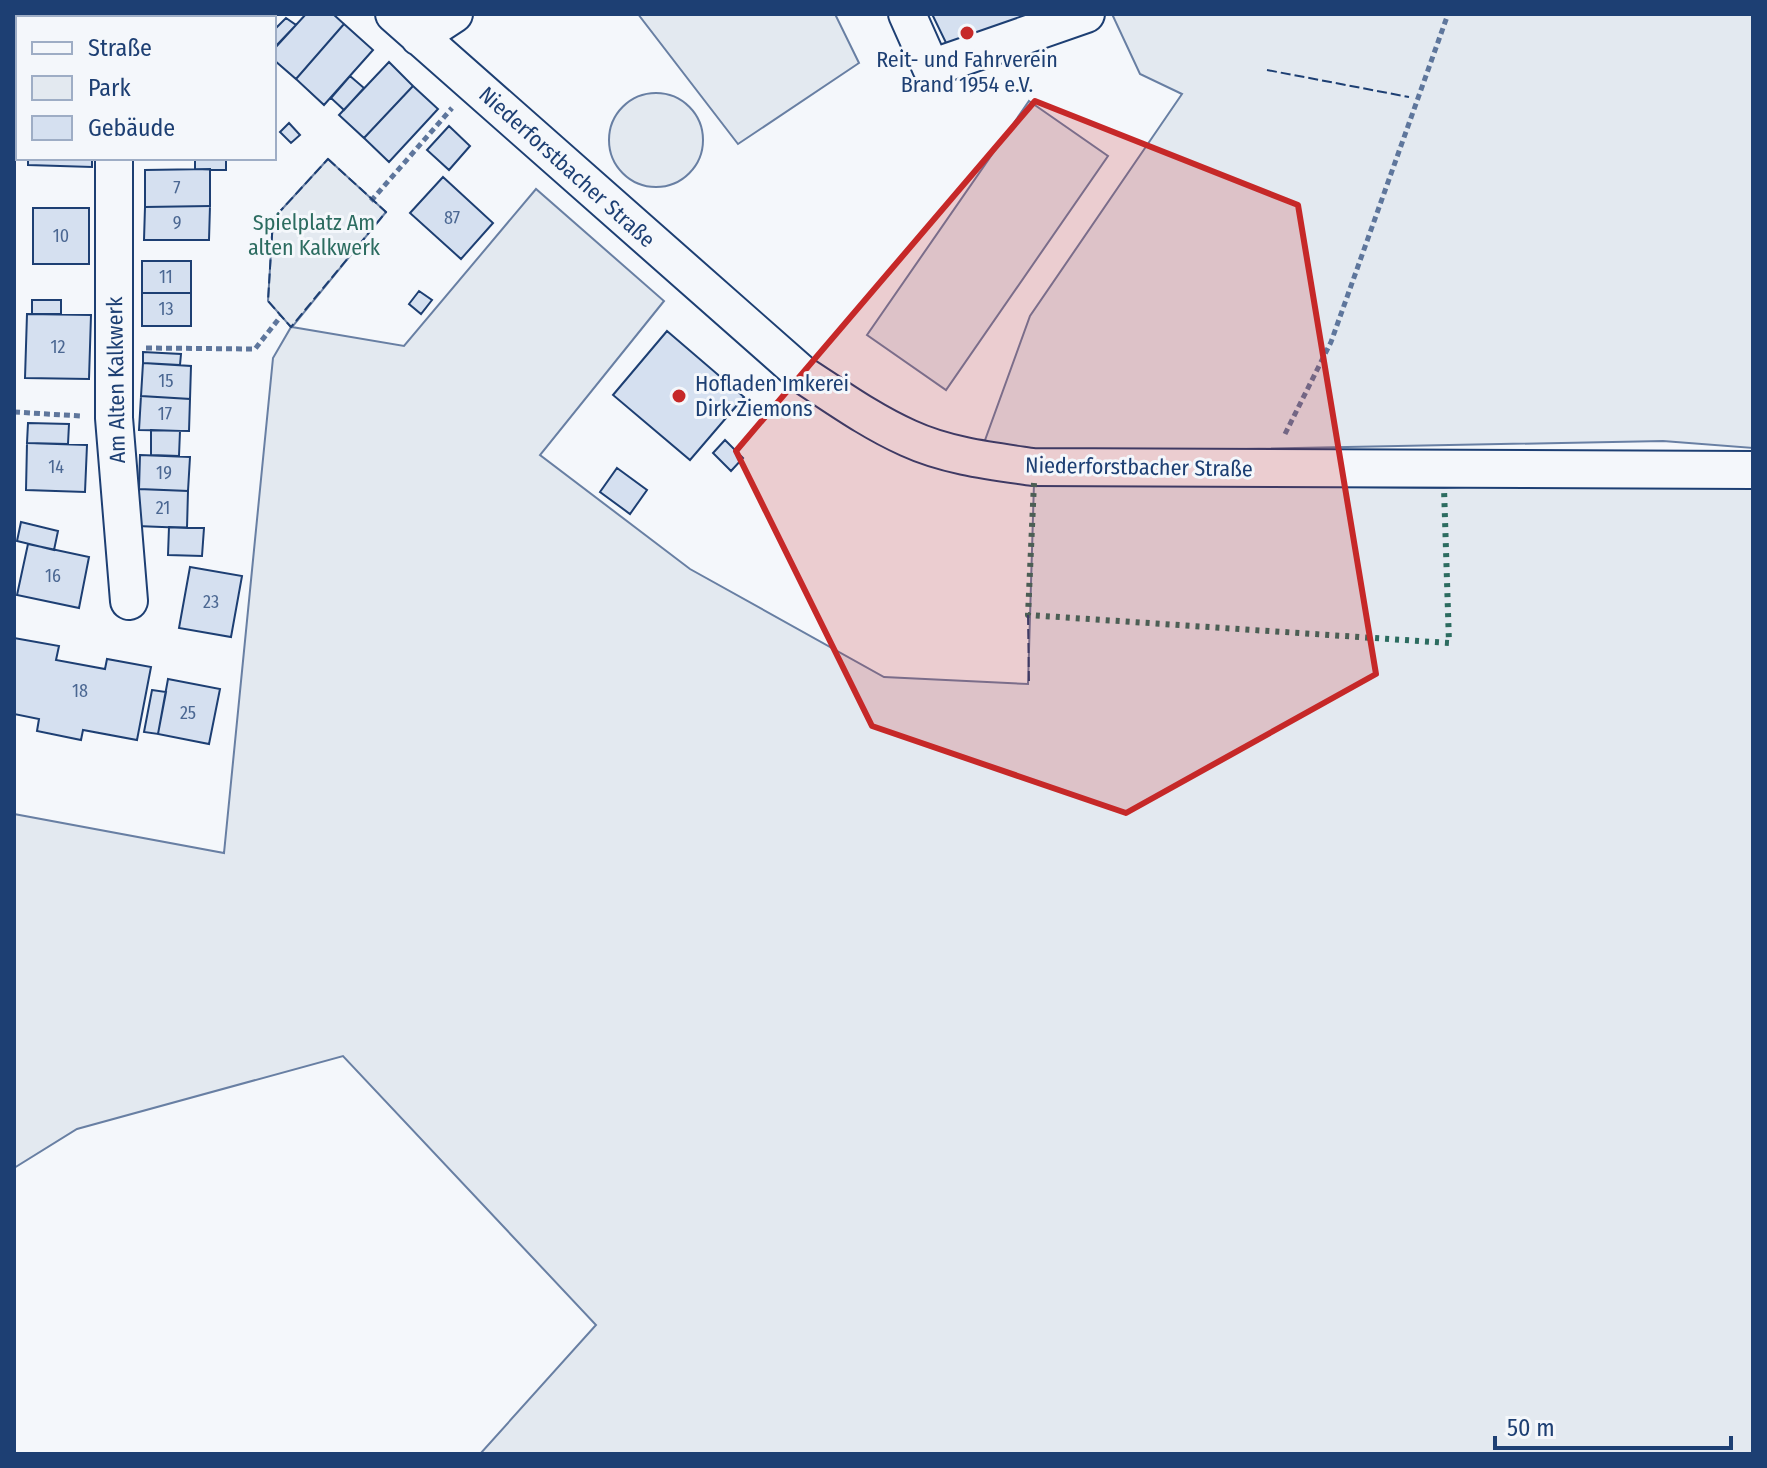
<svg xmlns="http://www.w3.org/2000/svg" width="1767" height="1468" font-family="'Fira Sans Condensed',sans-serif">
  <rect width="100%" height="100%" fill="#f4f7fb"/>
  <path fill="#e3e9f0" stroke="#687fa3" stroke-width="2" d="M638,14H835L859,63L738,144Z
    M1112,14H1753V448L1663,441L1035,453L984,443L1030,316L1182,94L1140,74Z
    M609 140a47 47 0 1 1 94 0a47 47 0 1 1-94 0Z
    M1029,101L1108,156L946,390L867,335Z
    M328,159L386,212L292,327L404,346L536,189L664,301L540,455L690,569L884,677L1028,684L1034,483L1444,488L1678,477L1753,486V1454H480L596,1325L343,1056L77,1129L14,1168V814L224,853L273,358L291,327L268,301L273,219Z"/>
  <path fill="#d5e0f0" stroke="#1d3f73" stroke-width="2" d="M62,14H71L81,18H60Z
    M71,14H122L121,18H81Z
    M238,14H272L268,18H243Z
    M306,14H333L344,24L296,79L274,60V49Z
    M932,14H1037L950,51Z
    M286,18L296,25L275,47L274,30Z
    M344,24L373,50L324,105L296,79Z
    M389,62L413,86L364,138L339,115Z
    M350,76L364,88L344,110L331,98Z
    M413,86L438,109L389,162L364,138Z
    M289,123L300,135L291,143L280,132Z
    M449,126L470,146L449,170L427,150Z
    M28,158H92V167L28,165Z
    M195,158H226V170L195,169Z
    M210,169V206L145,207V170Z
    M443,177L493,223L461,259L410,213Z
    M210,206L209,240H144L145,207Z
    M33,208H89V264H33Z
    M142,261H191V293H142Z
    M419,291L432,300L421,314L409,304Z
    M142,293H191V326H142Z
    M32,300H61V314H32Z
    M27,314L91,315L89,379L25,378Z
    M667,331L744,397L690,460L613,395Z
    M143,352L181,354L180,365L143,363Z
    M143,363L191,366L190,399L141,396Z
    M141,396L190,399L189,431L139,430Z
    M28,423L69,424L68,444L27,443Z
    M151,430L180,431L179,456L151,455Z
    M725,440L743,458L731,471L713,453Z
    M27,443L87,445L85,492L26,490Z
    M140,455L190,457L188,491L139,489Z
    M617,468L647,490L630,514L600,492Z
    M139,489L188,491L187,528L137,526Z
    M21,522L58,531L54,550L17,541Z
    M169,527L204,528L202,556L168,555Z
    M28,544L89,557L79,608L17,595Z
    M190,567L242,576L231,637L179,628Z
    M14,638L59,646L56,660L105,669L107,659L151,667L137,740L83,730L81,740L37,731L39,719L14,714Z
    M168,679L220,689L209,744L158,734Z
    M152,690L166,692L158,734L144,732Z"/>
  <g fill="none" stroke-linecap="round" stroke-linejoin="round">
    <defs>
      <path id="minor" d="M394,14L803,375C837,397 870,421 908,438C947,456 991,461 1033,467L1753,470
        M907,14L931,68L1086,14
        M161,18L163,14
        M419,37L454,14
        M114,158V418L129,601"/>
    </defs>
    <use href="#minor" stroke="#1d3f73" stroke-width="40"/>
    <path stroke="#5e769c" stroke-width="5" stroke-dasharray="6 4" stroke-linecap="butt" d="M371,201L452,108
      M146,348L255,349L281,316
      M14,412L81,416
      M1285,434L1331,342L1448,14"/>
    <use href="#minor" stroke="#f4f7fb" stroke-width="36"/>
    <path stroke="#2c6c60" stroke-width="6" stroke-dasharray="4 6" stroke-linecap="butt" d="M1034,483L1028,615L1449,643L1444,488"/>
    <path stroke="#1d3f73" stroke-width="2" stroke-dasharray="10 4" stroke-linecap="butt" d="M1267,70L1409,97
      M328,159L386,212L291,327L268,301L273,219Z
      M1028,615L1029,684"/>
  </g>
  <path fill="#c62828" fill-opacity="0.2" stroke="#c62828" stroke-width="6" stroke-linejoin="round" d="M1035,101L1298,205L1376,674L1126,813L872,726L736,451Z"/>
  <g fill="#c62828" stroke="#f4f7fb" stroke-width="3">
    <circle cx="967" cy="33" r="8"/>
    <circle cx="679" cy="396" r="8"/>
  </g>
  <g text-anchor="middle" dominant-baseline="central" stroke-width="6" stroke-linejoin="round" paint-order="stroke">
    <g font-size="18" fill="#4b6792">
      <text x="177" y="188">7</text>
      <text x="452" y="218">87</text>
      <text x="177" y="223">9</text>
      <text x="61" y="236">10</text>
      <text x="166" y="277">11</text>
      <text x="166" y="309">13</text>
      <text x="58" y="347">12</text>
      <text x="166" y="381">15</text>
      <text x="165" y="414">17</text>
      <text x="56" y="467">14</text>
      <text x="164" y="473">19</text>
      <text x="163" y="508">21</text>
      <text x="53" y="576">16</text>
      <text x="211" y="602">23</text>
      <text x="80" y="691">18</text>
      <text x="188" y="713">25</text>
    </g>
    <g font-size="22" fill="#1d3f73" stroke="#f4f7fb">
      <text x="967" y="59">Reit- und Fahrverein<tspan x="967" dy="25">Brand 1954 e.V.</tspan></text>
      <text x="695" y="383" text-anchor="start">Hofladen Imkerei<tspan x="695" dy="25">Dirk Ziemons</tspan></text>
    </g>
    <g font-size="22" fill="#1d3f73" stroke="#f4f7fb">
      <text transform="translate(567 167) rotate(42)">Niederforstbacher Straße</text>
      <text transform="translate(116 380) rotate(-91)">Am Alten Kalkwerk</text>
      <text transform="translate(1139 467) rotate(1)">Niederforstbacher Straße</text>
    </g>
    <g font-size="22" fill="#2c6c60" stroke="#f4f7fb">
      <text x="314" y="222">Spielplatz Am<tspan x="314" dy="25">alten Kalkwerk</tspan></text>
    </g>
  </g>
  <rect width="1767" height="1468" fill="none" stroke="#1d3f73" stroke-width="32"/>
  <rect x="16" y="16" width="260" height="144" fill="#f4f7fb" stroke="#9eadc5" stroke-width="2"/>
  <rect x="32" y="42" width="40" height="12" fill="#f4f7fb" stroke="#9eadc5" stroke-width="2"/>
  <text x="88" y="56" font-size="24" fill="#1d3f73">Straße</text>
  <rect x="32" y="76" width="40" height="24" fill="#e3e9f0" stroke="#9eadc5" stroke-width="2"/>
  <text x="88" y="96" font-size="24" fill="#1d3f73">Park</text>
  <rect x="32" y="116" width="40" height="24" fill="#d5e0f0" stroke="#9eadc5" stroke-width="2"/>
  <text x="88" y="136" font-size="24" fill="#1d3f73">Gebäude</text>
  <path d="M1495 1436v12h236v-12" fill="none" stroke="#1d3f73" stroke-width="4"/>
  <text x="1507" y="1436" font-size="24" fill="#1d3f73" stroke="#f4f7fb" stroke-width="6" paint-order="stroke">50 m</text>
</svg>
